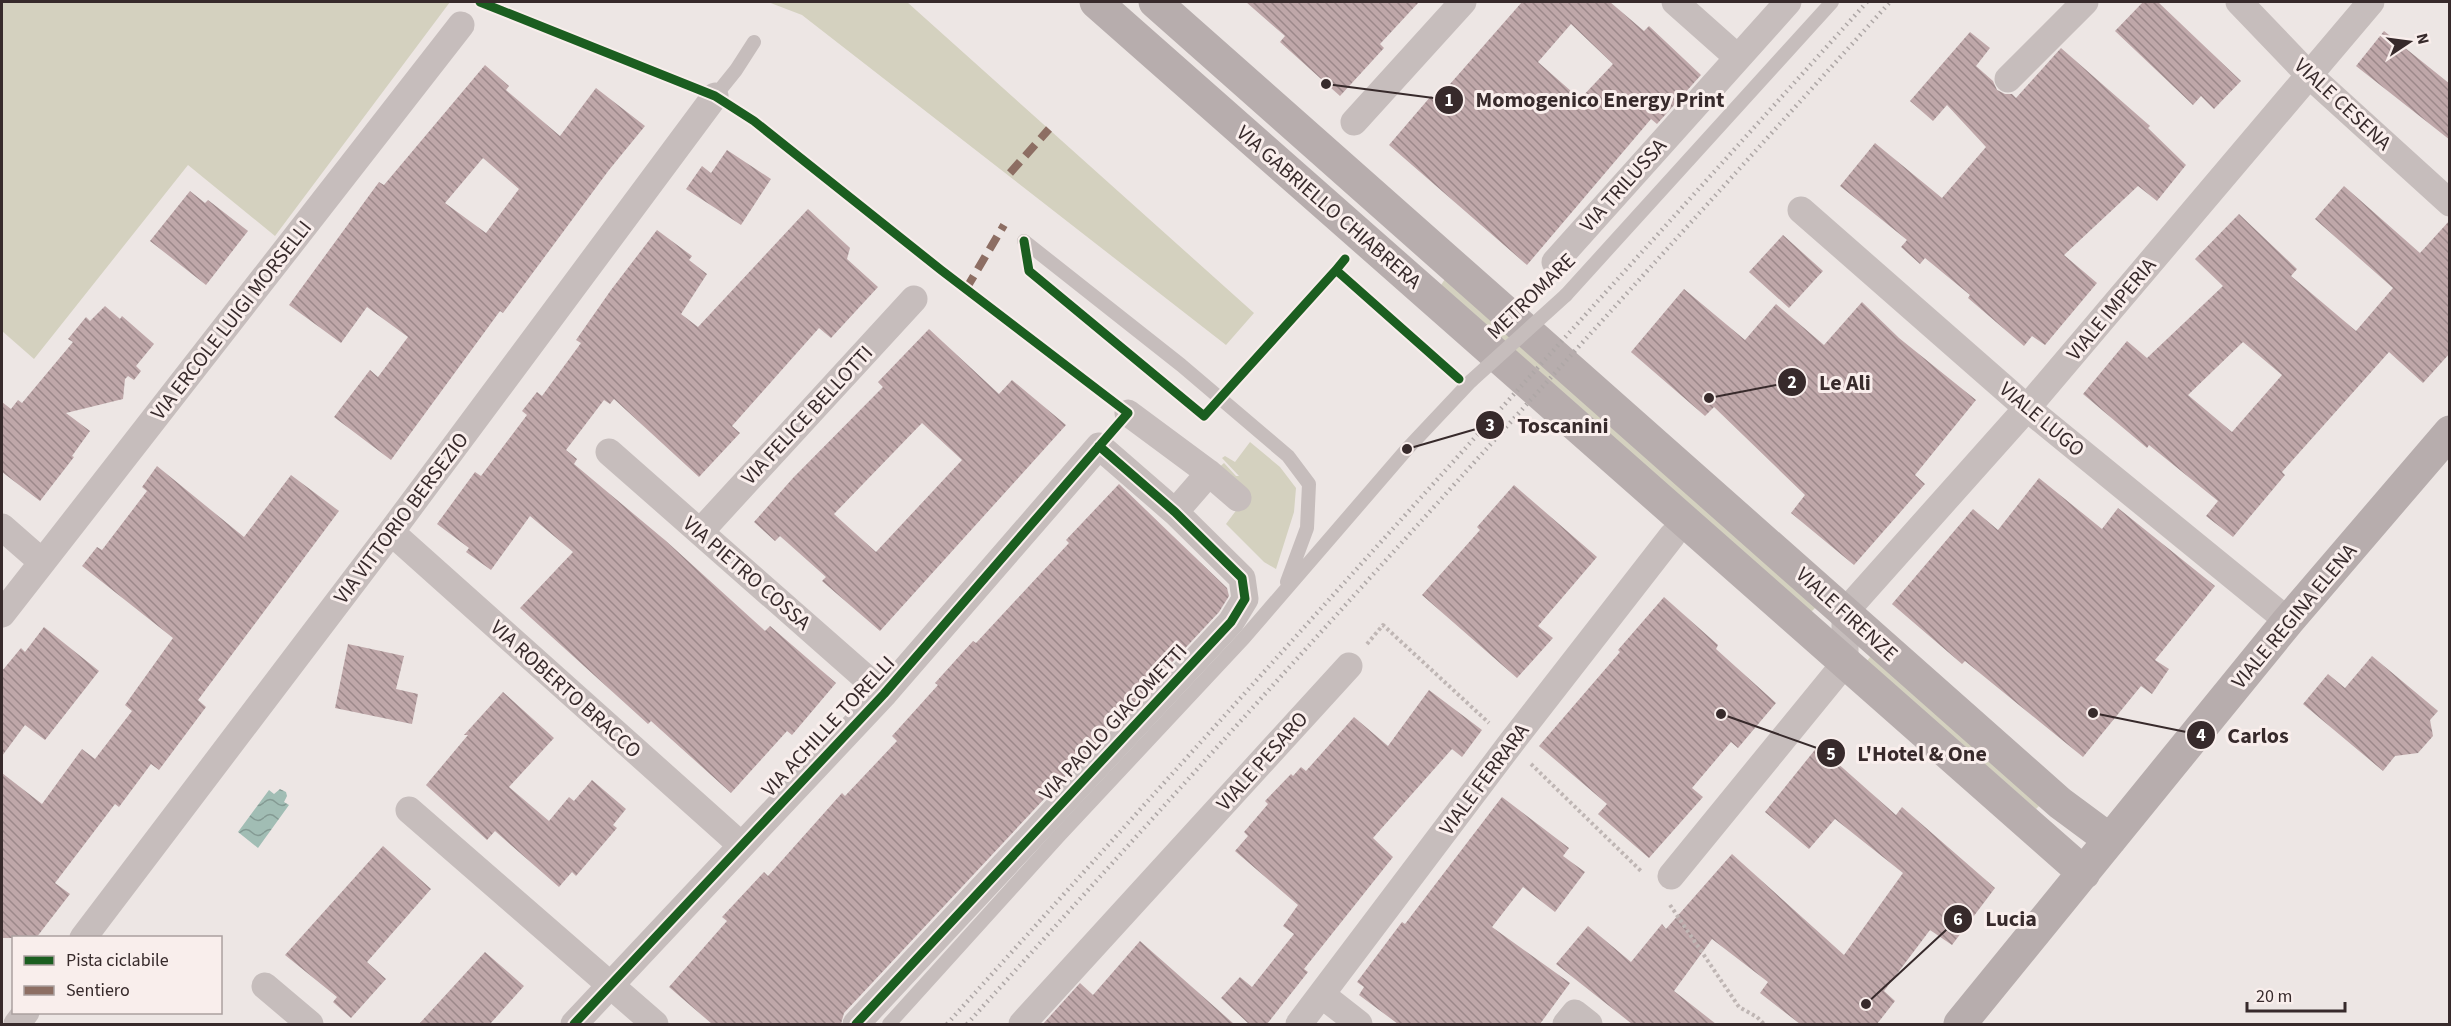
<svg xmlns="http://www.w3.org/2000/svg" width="2451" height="1026" font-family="'Source Sans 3',sans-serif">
  <defs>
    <pattern id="water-waves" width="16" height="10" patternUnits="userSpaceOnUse" patternTransform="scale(1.5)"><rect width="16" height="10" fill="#a1bdb4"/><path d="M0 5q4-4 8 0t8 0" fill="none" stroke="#849a93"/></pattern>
    <pattern id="building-back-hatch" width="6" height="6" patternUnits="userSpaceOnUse" patternTransform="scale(1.5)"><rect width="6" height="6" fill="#bfa7a9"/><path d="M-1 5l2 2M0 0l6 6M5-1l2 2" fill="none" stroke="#9c888a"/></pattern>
  </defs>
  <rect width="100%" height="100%" fill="#ede6e4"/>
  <path fill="#d4d1bf" d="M2,2H450L275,236L188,165L34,359L2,331Z
    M768,2H907L1254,313L1226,345L802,15Z
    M1445,279L1816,607L1811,612L1441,285Z
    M1250,442L1280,467L1296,488L1294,512L1276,569L1264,562L1226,524L1249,493L1214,472L1224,463L1236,476H1239L1222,458L1225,456L1235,462Z
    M1871,656L2041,804L2036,809L1867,661Z"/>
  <path fill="url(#water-waves)" d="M280,789L286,792L287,796L284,802L289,805L258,848L238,832L269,790L274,794Z"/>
  <path fill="url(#building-back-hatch)" fill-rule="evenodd" d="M1246,2H1419L1380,44L1384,48L1340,96L1280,42L1285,36Z
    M1522,2H1610L1644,31L1649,26L1701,75L1657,124L1651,119L1527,265L1389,145L1431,96L1436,100ZM1571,24L1613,64L1580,99L1538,62Z
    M2143,2H2158L2241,81L2214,109L2201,96L2193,105L2115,31Z
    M2384,31L2450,84V140L2356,66Z
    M1970,32L1990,48L1976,66L1993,81L1997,90L2005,94H2012L2016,98L2061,48L2150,126L2148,128L2186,165L2157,201L2138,186L2064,255L2097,283L2045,345L2032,336L2024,346L1968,298L1970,295L1925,258L1920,264L1901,247L1907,240L1840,186L1875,143L1942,198L1986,147L1947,105L1933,121L1910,101Z
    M485,65L509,86L506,90L560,136L596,88L645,126L609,170L503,313L500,311L391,460L334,417L370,370L378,377L408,337L367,307L341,343L289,305L379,182L384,185ZM483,158L519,189L486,233L445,203Z
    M727,150L771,179L741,225L686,189L702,166L711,173Z
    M2344,186L2420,253L2450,220V353L2423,383L2389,352L2282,472L2285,475L2233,537L2206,516L2218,501L2149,445L2147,448L2083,394L2127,341L2147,358L2223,286L2195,259L2239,214L2297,269L2291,276L2356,331L2393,288L2315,219ZM2243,342L2282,375L2232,432L2188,395Z
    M190,191L205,203L208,200L248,231L206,285L150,241Z
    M808,209L850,248L847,259L878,287L831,338L819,328L732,426L740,433L699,477L614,399L610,404L604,400L566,450L577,459L574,464L666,541L765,631L770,626L836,683L792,735L787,731L731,793L651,721L648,724L520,608L573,552L530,516L491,570L466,552L469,548L437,524L475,472L481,476L527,415L522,411L537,392L542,396L581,343L576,340L611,290L657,230L692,256L689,260L707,274L681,314L698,327Z
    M1783,235L1823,271L1789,308L1749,272Z
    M1684,289L1745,340L1776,304L1824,345L1862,302L1899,338L1976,400L1915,475L1925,484L1854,565L1791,513L1805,495L1714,407L1705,416L1631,352Z
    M105,306L120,319L122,316L154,344L136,366L141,371L134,380L128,376L125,379L123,399L66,413L90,431L72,456L74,457L40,501L2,472V402L11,409L18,400L22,403L73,342L68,339L86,317L90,321Z
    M929,329L999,394L1012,380L1066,425L880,631L822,581L826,577L780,536L775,541L754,522L793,478L883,387L878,382ZM922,423L962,460L876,552L834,514Z
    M157,466L244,537L291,475L339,511L198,700L206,707L159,770L151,764L119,807L115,804L55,883L70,894L36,938H2V773L42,804L82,749L95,759L132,711L125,705L173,638L82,566L97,547L102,550L147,491L142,487Z
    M2039,478L2102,529L2118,508L2215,586L2155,660L2169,669L2152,694L2141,686L2083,757L1965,661L1962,664L1892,604L1973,509L1998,530Z
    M1119,484L1227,588L1229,596L1219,612L844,1013L841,1024H712L669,987L727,921L722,917L764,872L768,876L842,793L845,796L897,741L892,736L938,685L935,683L973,641L976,643L1069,543L1066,540Z
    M1514,485L1597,557L1538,626L1553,638L1517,678L1422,595L1480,530L1477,527Z
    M1664,597L1718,645L1716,649L1776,703L1738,748L1731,742L1692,788L1703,797L1649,858L1598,814L1607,804L1539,746L1620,652L1618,650Z
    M44,627L99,671L45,740L25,725L2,756V671L21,648L25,652Z
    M348,644L404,656L396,689L418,694L412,724L335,708Z
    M2372,656L2438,711L2430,720L2433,736L2418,753L2395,756L2383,771L2303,704L2328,674L2345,688Z
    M1429,690L1482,730L1462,757L1452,749L1373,838L1393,857L1304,969L1308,972L1267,1024H1249L1221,998L1240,977L1252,987L1294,934L1283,926L1298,905L1235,851L1248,836L1244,832L1268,804L1265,801L1291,774L1293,776L1301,767L1306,771L1354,717L1388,746Z
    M503,692L554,738L509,787L549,821L569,797L574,801L592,780L626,809L613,825L617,828L576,876L572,872L559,887L495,831L487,840L426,785L468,735H464Z
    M1818,746L1896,815L1902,807L1995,888L1952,945L1930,930L1884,991L1895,1001L1877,1024H1800L1760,993L1768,982L1712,939L1674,991L1716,1024H1632L1556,964L1588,926L1631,962L1662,924L1666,929L1732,854L1844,955L1903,873L1835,819L1809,849L1765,812Z
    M1502,797L1569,848L1563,856L1585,872L1555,912L1523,887L1492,927L1570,983L1540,1024H1398L1359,995L1364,987L1357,982L1402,922L1405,924Z
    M383,846L431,889L367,962L386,979L351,1018L333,1002L337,997L285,955Z
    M1140,941L1234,1024H1043L1080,983L1093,995Z
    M485,952L524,986L490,1024H419Z"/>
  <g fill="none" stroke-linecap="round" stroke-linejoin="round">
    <path stroke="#bfb6b4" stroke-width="4" stroke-dasharray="3 3" stroke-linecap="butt" d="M1367,644L1383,625L1489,723
      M1531,764L1642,872
      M1670,905L1739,1007L1757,1017L1764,1024"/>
    <path stroke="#c6bdbc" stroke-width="14" d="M715,96L736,70L754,42
      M1024,241L1181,365L1288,456L1309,484L1307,528L1287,582
      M1566,295L1832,2
      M889,1024L1058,837L1244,638L1407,449L1471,381"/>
    <path stroke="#c6bdbc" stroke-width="27" d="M1675,2L1737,57
      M2239,2L2309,75L2450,203
      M2008,79L2085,2
      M1354,122L1463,2
      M1801,210L2027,408L2288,621
      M1555,262L1788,2
      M1128,413L1209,473L1238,498
      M609,452L884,694
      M1175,512L1209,473
      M2,527L42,562
      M391,532L741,845
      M700,532L914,299
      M2,614L461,25
      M409,810L655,1024
      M1671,876L1845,663V612L2027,408L2371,2
      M83,938L391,532L715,96
      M265,986L310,1024
      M1322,995L1359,1024
      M17,1024L26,1012
      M574,1024L884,694L1099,446L1175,512L1242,578L1245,599L1231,622L856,1024
      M1022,1024L1349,666
      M1299,1024L1511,743L1672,536
      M1566,1024L1575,1013L1589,1024"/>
    <path stroke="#b7adad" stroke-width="33" d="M1096,2L2084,873
      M1155,2L2060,803L2110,840
      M1960,1024L2288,621L2450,432"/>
    <path stroke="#aea7a6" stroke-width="4.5" stroke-dasharray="1.5 4.5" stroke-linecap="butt" d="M947,1024L1867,2
      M967,1024L1890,2"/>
    <path stroke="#c6bdbc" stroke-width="14" d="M1471,381L1566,295"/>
    <path stroke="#8d6e63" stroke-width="8" stroke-dasharray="15 8" stroke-linecap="butt" d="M1010,173L1049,129
      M966,289L1004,225"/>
    <defs>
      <path id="cycleway" d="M480,2L715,96L754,121L941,270L1128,413L884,694L574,1024
        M1024,241L1029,271L1204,416L1336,270
        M1345,259L1336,270L1459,379
        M856,1024L1231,622L1245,599L1242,578L1175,512L1099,446"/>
    </defs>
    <use href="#cycleway" stroke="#f9eeec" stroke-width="13"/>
    <use href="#cycleway" stroke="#1b5e20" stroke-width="9"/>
  </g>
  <g text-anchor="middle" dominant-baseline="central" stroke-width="6" stroke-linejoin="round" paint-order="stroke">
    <g font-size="21" fill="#372a2b" stroke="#f9eeec">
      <text transform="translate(2343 104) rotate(43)">VIALE CESENA</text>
      <text transform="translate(1623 185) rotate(-48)">VIA TRILUSSA</text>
      <text transform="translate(1329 207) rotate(41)">VIA GABRIELLO CHIABRERA</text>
      <text transform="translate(1531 296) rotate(-44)">METROMARE</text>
      <text transform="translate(2111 309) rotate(-50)">VIALE IMPERIA</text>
      <text transform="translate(231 320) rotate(-52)">VIA ERCOLE LUIGI MORSELLI</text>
      <text transform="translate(807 415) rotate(-47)">VIA FELICE BELLOTTI</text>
      <text transform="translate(2042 419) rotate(40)">VIALE LUGO</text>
      <text transform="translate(401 518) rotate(-53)">VIA VITTORIO BERSEZIO</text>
      <text transform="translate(747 573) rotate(41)">VIA PIETRO COSSA</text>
      <text transform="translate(1847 614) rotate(42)">VIALE FIRENZE</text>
      <text transform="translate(2294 616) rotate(-50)">VIALE REGINA ELENA</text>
      <text transform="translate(566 689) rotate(42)">VIA ROBERTO BRACCO</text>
      <text transform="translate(1113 722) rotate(-47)">VIA PAOLO GIACOMETTI</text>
      <text transform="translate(828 726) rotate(-47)">VIA ACHILLE TORELLI</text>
      <text transform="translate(1262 761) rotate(-48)">VIALE PESARO</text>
      <text transform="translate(1484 779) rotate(-53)">VIALE FERRARA</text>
    </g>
  </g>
  <path fill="none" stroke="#372a2b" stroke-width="2" d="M1326 84L1449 100M1709 398L1792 382M1407 449L1490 425M2093 713L2201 735M1721 714L1831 753M1866 1004L1958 919"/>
  <g fill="#372a2b" stroke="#f9eeec" stroke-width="2">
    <circle cx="1326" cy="84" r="6"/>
    <circle cx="1709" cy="398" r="6"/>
    <circle cx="1407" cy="449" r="6"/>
    <circle cx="2093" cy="713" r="6"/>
    <circle cx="1721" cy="714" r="6"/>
    <circle cx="1866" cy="1004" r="6"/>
    <circle cx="1449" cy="100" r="15"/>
    <circle cx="1792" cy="382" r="15"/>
    <circle cx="1490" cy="425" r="15"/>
    <circle cx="2201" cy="735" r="15"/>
    <circle cx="1831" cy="753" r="15"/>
    <circle cx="1958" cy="919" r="15"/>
  </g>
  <g font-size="18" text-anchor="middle" font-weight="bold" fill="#fff">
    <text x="1449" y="106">1</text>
    <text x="1792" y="388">2</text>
    <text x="1490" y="431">3</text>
    <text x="2201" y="741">4</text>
    <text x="1831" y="760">5</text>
    <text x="1958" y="925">6</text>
  </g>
  <g font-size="22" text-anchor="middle" font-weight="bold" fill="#372a2b" stroke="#f9eeec" stroke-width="6" stroke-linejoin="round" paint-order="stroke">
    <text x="1600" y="107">Momogenico Energy Print</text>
    <text x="1845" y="390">Le Ali</text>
    <text x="1563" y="433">Toscanini</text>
    <text x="2258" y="743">Carlos</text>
    <text x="1922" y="761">L'Hotel &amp; One</text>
    <text x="2011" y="926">Lucia</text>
  </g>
  <rect width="2451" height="1026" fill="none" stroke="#372a2b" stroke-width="6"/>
  <rect x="12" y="936" width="210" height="78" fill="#f9eeec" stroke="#aba09f" stroke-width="1.5"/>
  <rect x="24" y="956" width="30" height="9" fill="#1b5e20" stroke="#aba09f" stroke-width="1.5"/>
  <text x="66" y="966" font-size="18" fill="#372a2b">Pista ciclabile</text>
  <rect x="24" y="986" width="30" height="9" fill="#8d6e63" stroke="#aba09f" stroke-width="1.5"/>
  <text x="66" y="996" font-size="18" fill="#372a2b">Sentiero</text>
  <g transform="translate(2409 42) rotate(77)" stroke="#f9eeec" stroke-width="4.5" paint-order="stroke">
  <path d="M0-4.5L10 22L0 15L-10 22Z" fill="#372a2b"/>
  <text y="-9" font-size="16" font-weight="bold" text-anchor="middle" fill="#372a2b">N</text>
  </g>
  <path d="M2247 1002v9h98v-9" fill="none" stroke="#372a2b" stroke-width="3"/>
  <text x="2256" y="1002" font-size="18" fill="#372a2b" stroke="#f9eeec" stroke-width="4.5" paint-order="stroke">20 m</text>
</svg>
